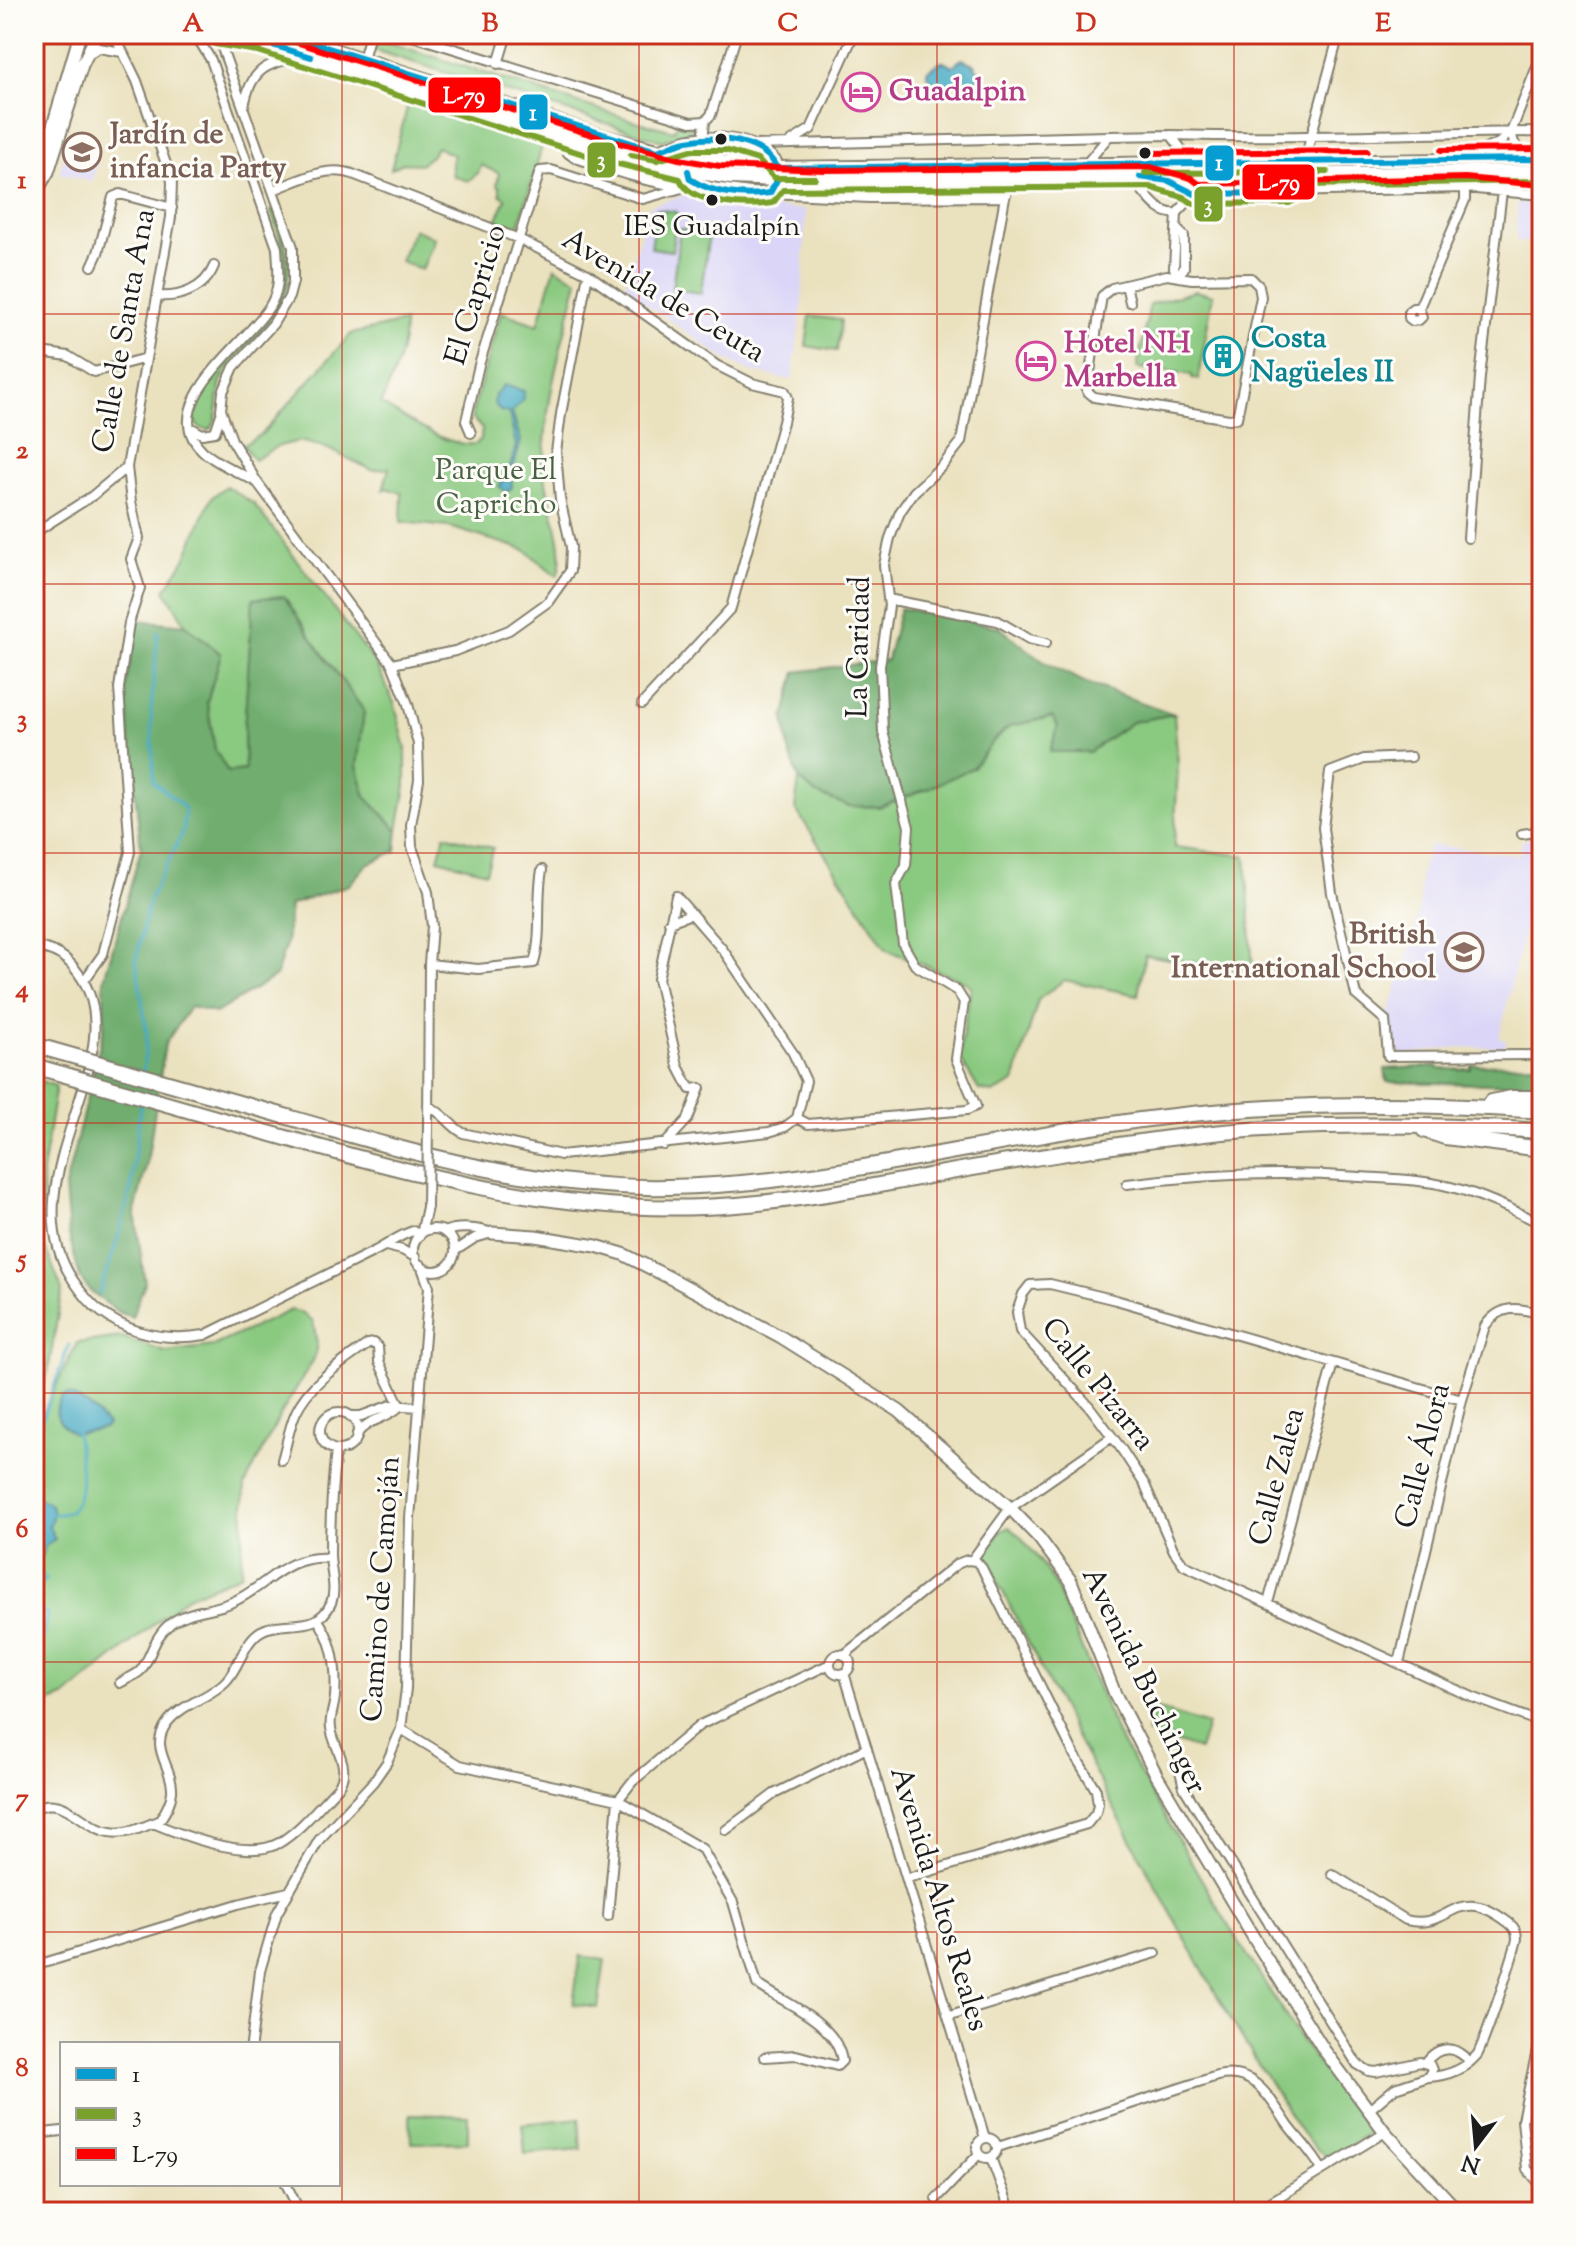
<svg xmlns="http://www.w3.org/2000/svg" width="1576" height="2246" font-family="'Sorts Mill Goudy',serif">
  <rect width="100%" height="100%" fill="#fdfcf7"/>
  <filter id="ink" filterUnits="userSpaceOnUse"><feTurbulence type="fractalNoise" baseFrequency=".0125" numOctaves="2"/><feDisplacementMap in="SourceGraphic" scale="16" xChannelSelector="R" yChannelSelector="G"/><feConvolveMatrix kernelMatrix="1 2 1 2 8 2 1 2 1" color-interpolation-filters="sRGB"/></filter>
  <filter id="wash" filterUnits="userSpaceOnUse"><feTurbulence type="fractalNoise" baseFrequency=".006" numOctaves="4" result="noise"/><feDisplacementMap in="SourceGraphic" scale="32" xChannelSelector="R" yChannelSelector="G"/><feGaussianBlur stdDeviation="1.8" result="paint"/><feColorMatrix in="noise" values="0 0 0 0 0 0 0 0 0 0 0 0 0 0 0 0 0 1.4 0 .05"/><feComposite in="paint" operator="in"/></filter>
  <g filter="url(#wash)">
    <rect width="100%" height="100%" fill="#eae1be"/>
    <path fill="#dbd6f7" d="M71,135L92,140L96,146L98,159L92,182L59,173Z
      M684,195L716,203L806,210L802,307L792,380L753,372L722,357L624,288L650,206Z
      M1542,203V241H1516L1517,204Z
      M1542,835V852L1499,1038L1506,1040L1505,1047L1451,1048L1402,1055L1395,1054L1391,1049L1388,1015L1414,934L1420,900V876L1429,845L1519,855L1522,841Z"/>
    <path fill="#8ac980" stroke="#53724e" stroke-width="2" d="M378,39L635,121L674,131L677,124L690,127L696,126V129L662,141L374,50Z
      M409,100L543,143L518,230L496,221L506,199L500,194V187L497,185L499,173L481,165L478,173L468,181L453,176L451,162L454,155L436,147L432,155L421,164L403,163L391,169Z
      M656,209L677,212L672,251L651,248Z
      M275,210C295,269 297,292 253,340C242,352 229,363 222,379C216,394 221,422 209,430C157,426 261,324 271,311C277,303 281,293 284,283C289,258 279,235 271,211Z
      M414,229L435,238L422,270L400,261Z
      M680,229L709,233L701,293L672,289Z
      M555,267L578,280C563,342 541,409 545,474C547,503 569,550 557,576L525,550L449,527L401,522L402,493L386,488L383,490L389,468L372,470L324,447L299,441L276,447L254,460L243,445L262,434L351,334L404,322C405,352 392,377 381,404C405,418 447,448 476,444L481,439L482,429L473,419L472,414L501,312L538,325Z
      M1195,291L1213,295L1198,379L1192,378V375L1146,367L1145,369L1137,368L1150,304Z
      M810,316L841,320L837,351L806,346Z
      M226,486L254,504L376,664L395,705L406,749V786L398,830L366,797L357,766L364,711L312,639L284,596L253,599L244,731L245,770L228,772L215,750L207,702L221,654L186,625L165,590L185,559L211,498Z
      M1174,714L1178,765L1174,847L1246,856L1253,972L1145,955L1138,995L1064,980L1038,1000L1014,1082L993,1093L979,1090L959,1057L971,987L964,981L887,950L795,808L799,779L816,794L879,807L927,789L972,768L996,738L1010,726L1052,717L1058,726L1050,751L1089,752L1132,722Z
      M445,835L493,848L486,872L438,859Z
      M34,1079L56,1086L42,1172L43,1241L62,1290L48,1372L34,1409Z
      M291,1310L303,1313L313,1321L317,1344L314,1359L279,1417L245,1485L241,1574L187,1597L64,1697L34,1708V1431L77,1343L122,1337L165,1352L213,1346Z
      M1009,1527L1019,1535L1039,1559L1056,1586L1117,1734L1224,1918L1304,2045L1371,2131L1330,2158C1307,2146 1297,2125 1283,2104C1263,2071 1242,2039 1223,2006C1140,1860 1061,1712 988,1561L986,1552L1001,1531Z
      M1154,1708L1207,1725L1199,1750L1147,1733Z
      M580,1956L605,1960L598,2008L573,2004Z
      M410,2114L468,2116V2142L411,2143Z
      M579,2118L581,2149L525,2154L522,2124Z"/>
    <path fill="#6fad6e" stroke="#466445" stroke-width="2" d="M284,596L312,639L364,711L357,766L366,797L398,830L396,851L367,864L349,885L290,905L286,944L276,976L216,1013L190,1007L165,1044L147,1163L135,1212L145,1283L132,1317L120,1313L91,1292L80,1278L69,1235L65,1187L104,1028V979L141,849L125,692L137,620L186,625L221,654L207,702L215,750L228,772L245,770L244,731L253,599Z
      M900,608L999,627L1044,662L1084,682L1174,714L1132,722L1089,752H1050L1058,726L1052,717L1010,726L996,738L972,768L927,789L879,807L848,806L816,794L799,779L789,751L784,718L796,672L887,660Z
      M1542,1064V1085H1533L1387,1082L1385,1069L1438,1066L1439,1069H1471V1065Z"/>
    <path fill="#43a9c3" stroke="#306270" stroke-width="2" d="M962,59L976,65L975,68L980,71L976,84H932V80L927,76V71C937,64 941,57 952,66Z
      M504,385L524,391L523,400L512,412L521,441L511,476L512,487L507,492L499,486L508,475L516,445L509,413L500,411L494,403L495,395Z
      M70,1395L88,1405L107,1425L106,1428L74,1434C58,1424 50,1412 63,1396Z
      M37,1497L51,1505L53,1514L49,1527L55,1539L45,1546L34,1574V1498Z"/>
    <g fill="none" stroke-linecap="round" stroke-linejoin="round">
      <path stroke="#43a9c3" stroke-width="3" d="M143,1072L147,1035L136,959L150,898L183,832L185,808L154,782L151,711L158,632
        M99,1294L117,1242L131,1188L141,1100
        M34,1441L69,1345
        M49,1514C55,1514 63,1515 68,1512C89,1499 78,1451 76,1431
        M34,1566L46,1579L34,1589
        M34,1597L40,1610L47,1614L42,1640"/>
    </g>
  </g>
  <g filter="url(#ink)">
    <g fill="none" stroke-linecap="round" stroke-linejoin="round">
      <defs>
        <path id="street" d="M179,34L200,42L211,60L277,248C278,266 281,285 272,302C254,339 152,404 203,451C217,464 239,472 256,482
          M217,34L293,247V282L289,297L273,324L234,367L223,392L221,410L232,440L257,482L392,664L408,704L418,744L419,780L411,825L412,847L428,892L432,926L429,964L428,1126
          M406,34L691,122L705,121
          M88,54L99,48L122,52
          M363,59L370,34
          M498,64L507,34
          M244,107C250,71 266,61 302,58
          M1511,132L1514,143L1531,159
          M556,135L568,153L575,158C617,171 659,188 703,188
          M1171,135C1295,139 1418,133 1542,132
          M703,140L705,121L711,115L737,34
          M792,141L811,129L854,34
          M754,145L1109,136
          M1467,157L1499,143L1511,132L1542,54
          M1086,164L1109,136L1171,135L1185,154L1197,162
          M1086,180L1095,184L1139,187C1150,199 1159,215 1177,213
          M273,190C300,180 327,164 355,175L519,239L588,274L716,365L752,383L785,391L788,398L783,422L731,608L642,704
          M770,193L869,198L1005,197
          M1289,193L1308,148L1339,34
          M1178,230L1184,236V268L1178,276
          M92,266L98,253L113,197L120,194L172,208
          M1167,275L1192,279L1251,278L1259,286L1261,297L1237,418L1229,419L1094,397L1087,391L1102,296L1112,288Z
          M1178,276L1174,268L1177,213L1195,194L1465,188L1542,195
          M1126,285L1130,302
          M157,296C180,298 205,289 214,266
          M1419,308H1413L1409,311V318L1413,321L1419,320L1422,317L1419,308L1465,200V188
          M34,351L68,356L94,372L146,358
          M190,427L202,434L215,432L221,414
          M471,433L466,421L479,365L540,171L551,170L643,199L682,188
          M34,533L92,496L127,467L171,217L172,181L137,81L114,34
          M1468,538L1480,377L1502,191
          M888,599L998,621L1029,639L1046,643
          M392,664L455,651L509,630L548,602L570,571L571,547L560,499L556,452L561,414L588,274
          M1411,757L1364,759L1330,772L1323,828L1332,893L1356,995L1385,1020L1388,1056L1542,1055
          M1522,834L1542,831
          M669,922L691,914
          M34,947C55,949 67,957 79,974C138,1056 6,1179 73,1280C81,1292 89,1303 101,1312C132,1335 167,1341 205,1335L373,1252C388,1245 397,1236 413,1231L420,1235
          M429,964L478,969L534,963C543,933 536,901 542,870
          M84,981L103,954L130,852L119,688L129,623L140,588L131,559L139,538L131,502L127,467
          M428,1106C443,1112 450,1126 463,1133L561,1155L769,1132L785,1127L797,1118L806,1081L793,1053L723,950L676,896L658,979L678,1066L690,1089L700,1088L688,1119L664,1145
          M797,1118L808,1124L967,1110L976,1106L956,1059L964,1002L957,991L915,965L903,944L896,884L906,865L909,827L883,732L880,666L889,606L884,565L890,538L900,512L914,492L943,465L961,442L1005,197L1011,179
          M1127,1184C1206,1174 1280,1171 1360,1177C1390,1179 1421,1179 1451,1187C1483,1195 1513,1210 1542,1224
          M413 1250a21 21 0 1 1 42 0a21 21 0 1 1-42 0Z
          M444,1232C457,1226 479,1228 492,1233
          M421,1234L427,1207
          M386,1246L402,1250L415,1257
          M455,1251L475,1238L492,1233
          M1462,1400L1116,1300L1050,1284L1030,1285L1023,1294L1017,1312L1020,1331L1089,1406L1120,1447L1145,1485L1174,1551L1184,1565L1472,1697L1542,1723
          M320 1431a19 19 0 1 1 38 0a19 19 0 1 1-38 0Z
          M350,1416H361L391,1405L418,1407
          M357,1434C367,1419 388,1419 400,1406
          M282,1460C287,1444 289,1427 296,1412C310,1382 342,1363 368,1344L373,1343L378,1347L379,1362L400,1406
          M972,1560L1010,1508L1112,1437
          M1268,1603L1333,1363
          M830 1664a10 10 0 1 1 20 0a10 10 0 1 1-20 0Z
          M844,1655L957,1564L967,1560L976,1561L982,1568L1074,1754L1096,1790L1098,1804L1096,1813L1087,1824L908,1878
          M1399,1663L1462,1400L1485,1326C1501,1304 1518,1307 1542,1314
          M844,1673L985,2138
          M120,1683C126,1679 137,1675 141,1670C152,1656 153,1637 171,1623C189,1610 211,1611 230,1603C267,1588 283,1554 330,1558
          M401,1729L460,1765L618,1800L702,1849L733,1902L757,1984C787,2005 836,2021 842,2061L837,2066L796,2055L765,2057
          M1178,1762L1184,1788L1357,2064L1369,2071L1376,2072L1420,2062L1430,2065L1432,2070L1428,2077L1395,2088L1369,2110
          M34,1809C65,1792 82,1828 110,1832C127,1835 144,1827 160,1820C165,1812 171,1803 172,1792C174,1767 148,1749 167,1723C181,1704 210,1698 226,1681C240,1666 244,1641 261,1631C284,1618 317,1635 331,1603C337,1588 330,1570 330,1554C330,1520 332,1485 336,1450
          M153,1823C184,1836 248,1861 279,1843C301,1830 320,1805 338,1787C352,1765 334,1750 331,1728C329,1718 334,1708 335,1697C337,1670 334,1641 317,1619
          M726,1830L774,1794L867,1748
          M1332,1874L1406,1920C1451,1932 1454,1880 1509,1923C1514,1927 1517,1931 1517,1938C1517,1946 1482,2049 1477,2055C1464,2070 1447,2076 1428,2077
          M608,1916L618,1800L632,1782L700,1725L830,1664
          M34,1966L238,1904L288,1892
          M950,2016L1156,1953
          M251,2044L260,1971L277,1913L319,1840L373,1782L387,1762L401,1729L406,1688L410,1518L429,1287L421,1265
          M1542,2046L1536,2055L1522,2120L1527,2169L1542,2186
          M1426,2062C1439,2045 1456,2045 1470,2062
          M34,2134L62,2131
          M977 2148a10 10 0 1 1 20 0a10 10 0 1 1-20 0Z
          M998,2147L1217,2076C1255,2067 1270,2099 1288,2125C1299,2140 1313,2153 1322,2170
          M991,2158L1011,2212
          M286,2184L300,2212
          M936,2199L979,2154
          M1254,2212L1385,2132"/>
        <path id="secondary" d="M34,179L47,146L80,34
          M34,195L48,172L82,65L97,34
          M492,1233L535,1236L596,1246L623,1254L672,1279L781,1337L899,1411L1010,1508L1039,1538L1071,1581L1115,1694L1157,1776L1258,1945L1324,2050L1385,2132L1459,2212"/>
        <path id="primary" d="M217,34L259,41L605,150L688,171L731,178L777,180L1011,179L1542,171
          M284,34L606,137C663,153 718,164 777,168L1542,159
          M660,150C670,148 680,142 691,140C717,136 757,141 775,162L777,180L770,193L758,195L703,188L690,179C686,164 690,149 703,140
          M1160,180L1188,188L1195,194"/>
        <path id="highway" d="M1491,1102L1512,1098H1542
          M260,1109C393,1147 528,1190 668,1187C836,1184 999,1136 1165,1117C1290,1102 1416,1102 1542,1111
          M254,1129C404,1171 545,1213 703,1207C810,1203 915,1176 1021,1160C1107,1147 1193,1132 1280,1128C1368,1123 1455,1126 1542,1131
          M1424,1130L1445,1137L1542,1149"/>
      </defs>
      <use href="#street" stroke="#837e6d" stroke-width="12"/>
      <use href="#secondary" stroke="#837e6d" stroke-width="15"/>
      <use href="#primary" stroke="#837e6d" stroke-width="16"/>
      <use href="#highway" stroke="#837e6d" stroke-width="18"/>
      <use href="#street" stroke="#fff" stroke-width="8"/>
      <use href="#secondary" stroke="#fff" stroke-width="11"/>
      <use href="#primary" stroke="#fff" stroke-width="12"/>
      <use href="#highway" stroke="#fff" stroke-width="14"/>
      <defs>
        <path id="street-bridge" d="M427,1207L428,1126"/>
        <path id="highway-bridge" d="M34,1045L260,1109
          M34,1066L254,1129"/>
      </defs>
      <use href="#street-bridge" stroke="#837e6d" stroke-width="12" stroke-linecap="butt"/>
      <use href="#highway-bridge" stroke="#837e6d" stroke-width="18" stroke-linecap="butt"/>
      <use href="#street-bridge" stroke="#fff" stroke-width="8"/>
      <use href="#highway-bridge" stroke="#fff" stroke-width="14"/>
      <defs>
        <path id="bus-1" d="M217,34L259,41L311,57
          M284,34L657,151C667,148 677,143 687,141C716,135 763,139 777,168
          M777,168L1542,159
          M688,171L690,179C713,194 744,197 770,193L777,180
          M1140,177L1169,181L1195,194L1289,193"/>
        <path id="bus-2" d="M215,44L257,51L602,160L680,179C690,205 749,207 773,203L783,190L1149,187L1183,197L1194,204L1289,203L1297,199L1304,185L1542,181
          M631,155L657,160L692,150H725L758,160L774,178H815
          M1145,173L1327,172"/>
        <path id="bus-3" d="M270,34L608,140L679,159L720,166L825,170L1150,167L1191,178L1199,184L1465,178L1542,185
          M1441,150L1542,149
          M1145,153L1367,151"/>
      </defs>
      <use href="#bus-1" stroke="#fdfcf7" stroke-width="12"/>
      <use href="#bus-2" stroke="#fdfcf7" stroke-width="12"/>
      <use href="#bus-3" stroke="#fdfcf7" stroke-width="12"/>
      <use href="#bus-1" stroke="#069ed2" stroke-width="6"/>
      <use href="#bus-2" stroke="#7aa12c" stroke-width="6"/>
      <use href="#bus-3" stroke="#f00" stroke-width="6"/>
    </g>
  </g>
  <path fill="none" stroke="#c8321e" stroke-width="2" stroke-opacity="0.55" d="M342,34V2212M639,34V2212M937,34V2212M1234,34V2212M34,314H1542M34,584H1542M34,853H1542M34,1123H1542M34,1393H1542M34,1662H1542M34,1932H1542"/>
  <defs>
    <symbol id="hotel-ring" viewBox="-11 -11 22 22"><circle r="9.5" fill="#fdfcf7" stroke="#d1479c" stroke-width="1.5"/><path d="M-6-4.5h1.5V1H6V5H4.5V3h-9V5H-6ZM-4 0a1.8 1.8 0 1 1 3.6 0ZM.5 0V-2.5h3Q6-2.5 6 0Z" fill="#d1479c"/></symbol>
    <symbol id="school-ring" viewBox="-11 -11 22 22"><circle r="9.5" fill="#fdfcf7" stroke="#8d6e63" stroke-width="1.5"/><path d="M0-5L7-2L0 1L-7-2ZM-4 1L0 2.5L4 1V4Q0 6-4 4Z" fill="#8d6e63"/></symbol>
    <symbol id="building-ring" viewBox="-11 -11 22 22"><circle r="9.5" fill="#fdfcf7" stroke="#0f9aa8" stroke-width="1.5"/><path d="M-4-6H4V6H1V3H-1V6H-4ZM-2.5-4.3h1.7v1.8h-1.7ZM.8-4.3h1.7v1.8H.8ZM-2.5-1h1.7V.8h-1.7ZM.8-1h1.7V.8H.8Z" fill="#0f9aa8"/></symbol>
  </defs>
  <g fill-rule="evenodd">
    <use href="#hotel-ring" x="839" y="70" width="44" height="44"/>
    <use href="#school-ring" x="60" y="130" width="44" height="44"/>
    <use href="#building-ring" x="1201" y="334" width="44" height="44"/>
    <use href="#hotel-ring" x="1014" y="339" width="44" height="44"/>
    <use href="#school-ring" x="1442" y="930" width="44" height="44"/>
  </g>
  <g fill="#1c1c1c" stroke="#fdfcf7" stroke-width="3">
    <circle cx="721" cy="139" r="7"/>
    <circle cx="1145" cy="153" r="7"/>
    <circle cx="712" cy="200" r="7"/>
  </g>
  <g text-anchor="middle" dominant-baseline="central" stroke-width="6" stroke-linejoin="round" paint-order="stroke">
    <g font-size="28" fill="#1c1c1c" stroke="#fdfcf7">
      <text x="712" y="228">IES Guadalpín</text>
    </g>
    <g font-size="30" font-weight="bold" fill="#b23c85" stroke="#fdfcf7" text-anchor="start">
      <text x="889" y="92">Guadalpin</text>
      <text x="1064" y="344">Hotel NH<tspan x="1064" dy="34">Marbella</tspan></text>
    </g>
    <g font-size="30" font-weight="bold" fill="#785e54" stroke="#fdfcf7" text-anchor="start">
      <text x="110" y="135">Jardín de<tspan x="110" dy="34">infancia Party</tspan></text>
      <text x="1436" y="935" text-anchor="end">British<tspan x="1436" dy="34">International School</tspan></text>
    </g>
    <g font-size="30" fill="#1c1c1c" stroke="#fdfcf7">
      <text transform="translate(477 295) rotate(-73)">El Capricio</text>
      <text transform="translate(663 297) rotate(31)">Avenida de Ceuta</text>
      <text transform="translate(125 331) rotate(-80)">Calle de Santa Ana</text>
      <text transform="translate(860 647) rotate(-89)">La Caridad</text>
      <text transform="translate(1097 1385) rotate(51)">Calle Pizarra</text>
      <text transform="translate(1424 1456) rotate(-76)">Calle Álora</text>
      <text transform="translate(1278 1477) rotate(-75)">Calle Zalea</text>
      <text transform="translate(382 1589) rotate(-86)">Camino de Camoján</text>
      <text transform="translate(1143 1681) rotate(64)">Avenida Buchinger</text>
      <text transform="translate(938 1899) rotate(73)">Avenida Altos Reales</text>
    </g>
    <g font-size="30" font-weight="bold" fill="#0d838f" stroke="#fdfcf7" text-anchor="start">
      <text x="1251" y="339">Costa<tspan x="1251" dy="34">Nagüeles II</tspan></text>
    </g>
    <g font-size="30" fill="#486144" stroke="#fdfcf7">
      <text x="496" y="471">Parque El<tspan x="496" dy="34">Capricho</tspan></text>
    </g>
  </g>
  <g stroke="#fdfcf7" stroke-width="3">
    <rect x="427" y="76" width="75" height="38" rx="8" fill="#f00"/>
    <rect x="518" y="93" width="31" height="38" rx="8" fill="#069ed2"/>
    <rect x="586" y="141" width="31" height="38" rx="8" fill="#7aa12c"/>
    <rect x="1204" y="144" width="31" height="38" rx="8" fill="#069ed2"/>
    <rect x="1241" y="163" width="75" height="38" rx="8" fill="#f00"/>
    <rect x="1193" y="185" width="31" height="38" rx="8" fill="#7aa12c"/>
  </g>
  <g font-size="22" text-anchor="middle" font-weight="bold" fill="#fff">
    <text x="464" y="103">L-79</text>
    <text x="533" y="120">1</text>
    <text x="601" y="167">3</text>
    <text x="1219" y="170">1</text>
    <text x="1279" y="190">L-79</text>
    <text x="1208" y="212">3</text>
  </g>
  <rect width="1576" height="2246" fill="none" stroke="#fdfcf7" stroke-width="88"/>
  <rect x="60" y="2042" width="280" height="144" fill="#fdfcf7" stroke="#a3a29f" stroke-width="2"/>
  <rect x="76" y="2068" width="40" height="12" fill="#069ed2" stroke="#a3a29f" stroke-width="2"/>
  <text x="132" y="2082" font-size="24" fill="#1c1c1c">1</text>
  <rect x="76" y="2108" width="40" height="12" fill="#7aa12c" stroke="#a3a29f" stroke-width="2"/>
  <text x="132" y="2122" font-size="24" fill="#1c1c1c">3</text>
  <rect x="76" y="2148" width="40" height="12" fill="#ff0000" stroke="#a3a29f" stroke-width="2"/>
  <text x="132" y="2162" font-size="24" fill="#1c1c1c">L-79</text>
  <g transform="translate(1476 2146) rotate(196)" stroke="#fdfcf7" stroke-width="6" paint-order="stroke">
  <path d="M0-6L14 30L0 20L-14 30Z" fill="#1c1c1c"/>
  <text y="-12" font-size="22" font-weight="bold" text-anchor="middle" fill="#1c1c1c">N</text>
  </g>
  <rect x="44" y="44" width="1488" height="2158" fill="none" stroke="#c8321e" stroke-width="3"/>
  <g font-size="26" text-anchor="middle" font-weight="bold" fill="#c8321e">
    <text x="193" y="31">A</text>
    <text x="490" y="31">B</text>
    <text x="788" y="31">C</text>
    <text x="1086" y="31">D</text>
    <text x="1383" y="31">E</text>
    <text x="22" y="188">1</text>
    <text x="22" y="458">2</text>
    <text x="22" y="727">3</text>
    <text x="22" y="997">4</text>
    <text x="22" y="1267">5</text>
    <text x="22" y="1537">6</text>
    <text x="22" y="1806">7</text>
    <text x="22" y="2076">8</text>
  </g>
</svg>
